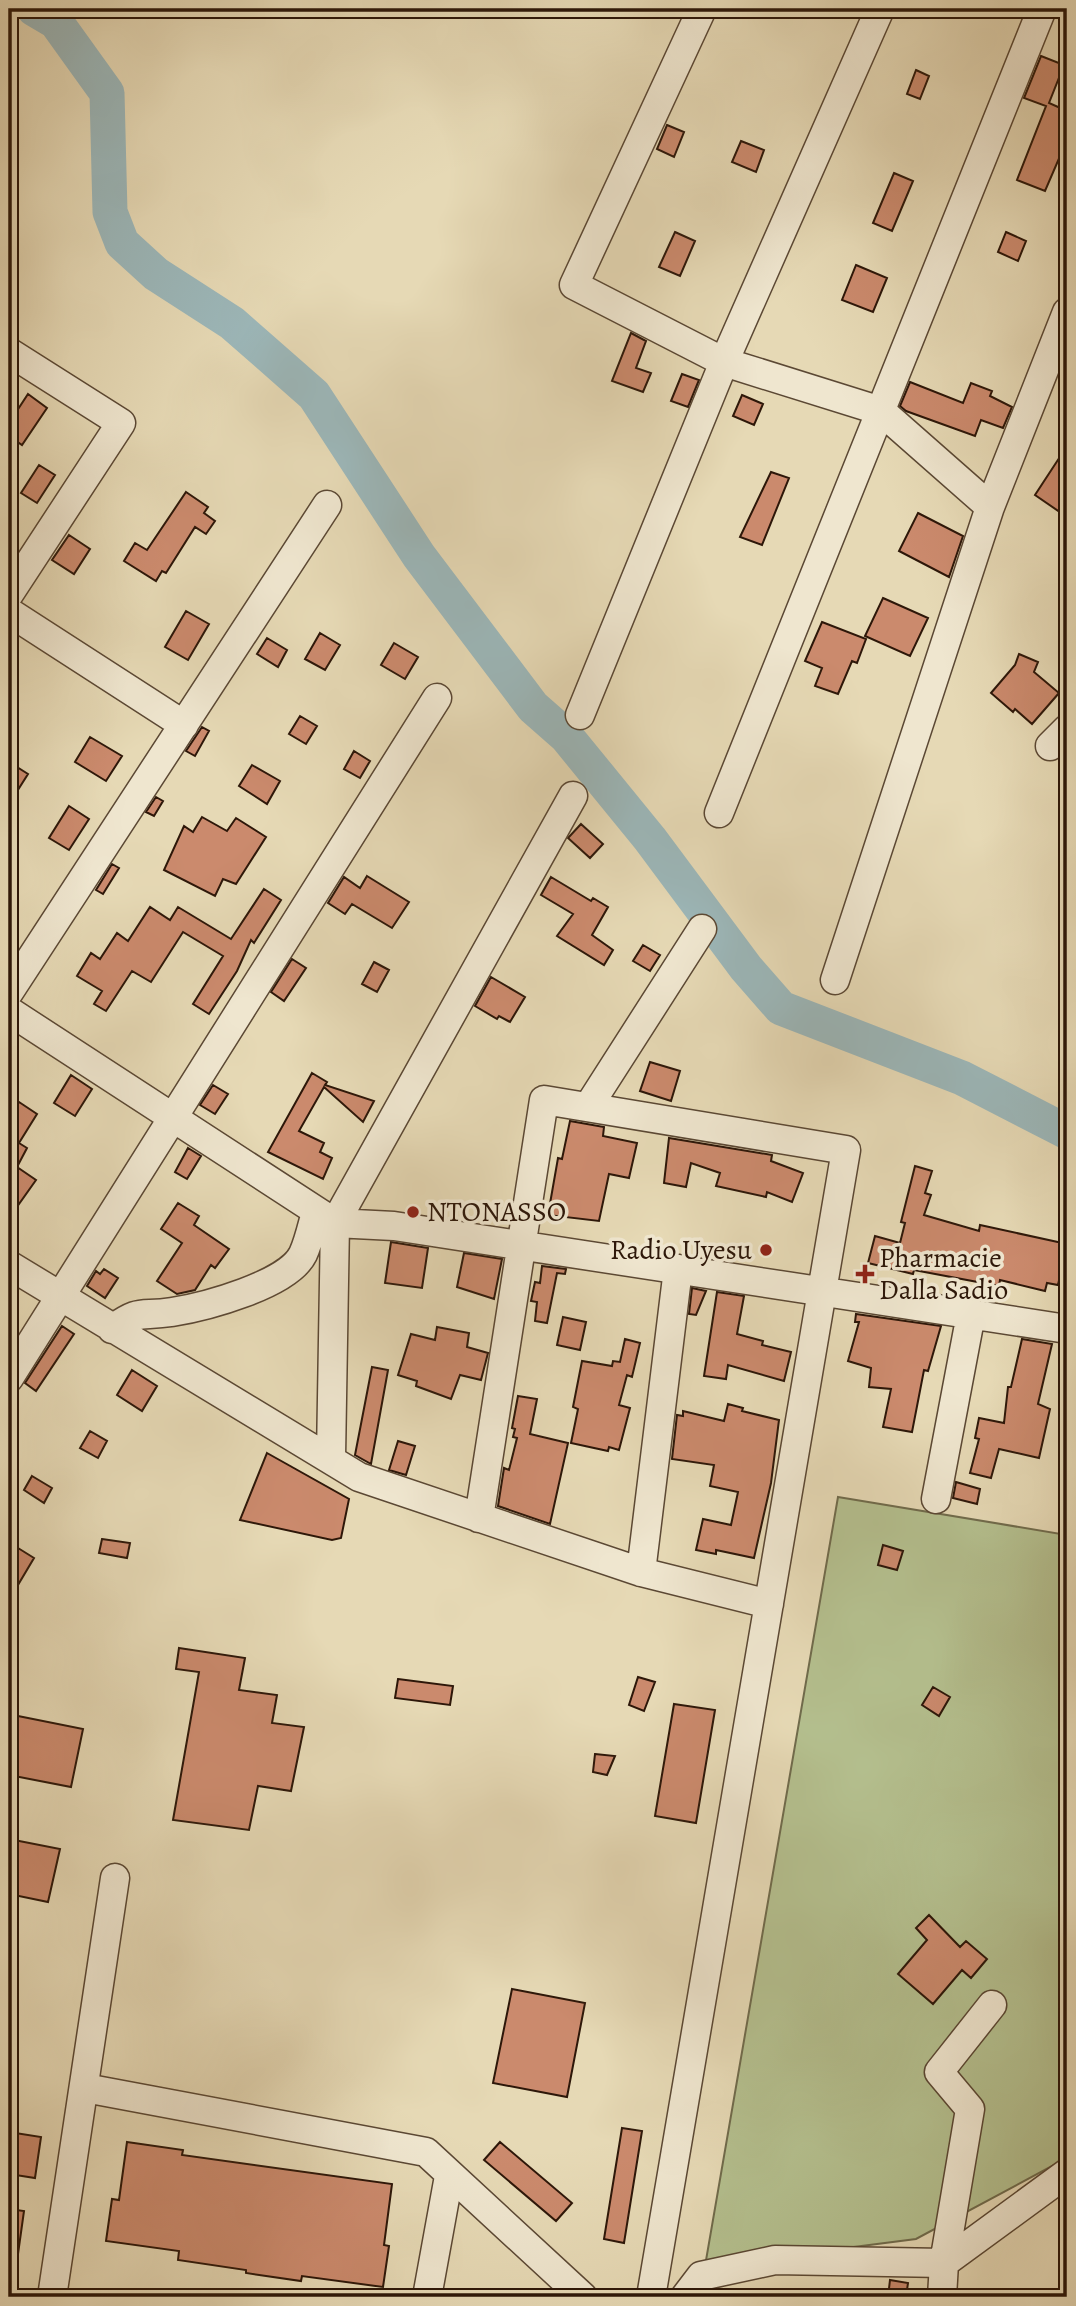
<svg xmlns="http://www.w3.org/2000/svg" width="1076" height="2306" font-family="Alegreya,serif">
  <rect width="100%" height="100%" fill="#e6d9b5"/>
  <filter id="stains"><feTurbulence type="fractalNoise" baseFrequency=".00286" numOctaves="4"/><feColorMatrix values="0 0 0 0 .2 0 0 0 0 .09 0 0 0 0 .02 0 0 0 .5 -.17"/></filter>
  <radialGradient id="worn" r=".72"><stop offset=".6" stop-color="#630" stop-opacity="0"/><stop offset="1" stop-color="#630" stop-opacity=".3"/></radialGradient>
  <path fill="#b4bf8e" stroke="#706b4c" stroke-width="2" d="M838,1497L1067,1535V2158L916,2239L705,2266Z"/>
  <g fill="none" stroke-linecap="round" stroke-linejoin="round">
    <path stroke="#9cb7b9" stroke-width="35" d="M34,9L56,22L107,93L110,212L122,243L156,274L232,323L314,395L419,556L533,707L566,736L650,839L746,968L781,1008L962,1078L1067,1132"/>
  </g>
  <path fill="#cb8a6d" stroke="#2d1709" stroke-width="2" d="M1041,56L1064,65L1049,103L1067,111V140L1045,191L1017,180L1046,106L1024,98Z
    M916,70L929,76L920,99L907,94Z
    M667,125L684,132L674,157L657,149Z
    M741,141L764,150L756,172L732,162Z
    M894,173L913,181L892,231L873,223Z
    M675,232L695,241L680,276L659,267Z
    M1006,232L1026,241L1018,261L998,252Z
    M856,265L887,278L873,312L842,300Z
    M631,333L646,341L636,368L651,373L643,392L612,381Z
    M682,374L699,380L688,407L671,401Z
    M910,382L963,403L971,383L992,391L990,396L1012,407L1003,428L981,420L975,436L906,411L900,406Z
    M28,394L47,408L22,445L9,436V423Z
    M742,395L763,404L754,425L733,416Z
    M1067,446V517L1035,495Z
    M39,465L55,475L37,503L21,493Z
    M771,472L789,478L762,545L740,537Z
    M186,492L208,507L204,513L215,521L206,534L195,527L166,573L162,571L156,581L124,561L135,543L147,550Z
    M918,513L963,536L949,577L899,551Z
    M69,535L90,549L74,574L52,560Z
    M883,598L928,618L910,656L865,636Z
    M186,611L209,624L188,660L165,647Z
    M822,622L866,639L857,663L852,661L838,694L815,686L822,668L805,661Z
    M320,633L340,645L325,670L305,659Z
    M267,638L287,650L278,667L257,654Z
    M394,643L418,657L405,679L381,665Z
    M1019,654L1038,662L1034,672L1059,693L1032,724L1015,709L1013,712L991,693L1015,665Z
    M300,716L317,726L306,744L289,734Z
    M202,727L209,731L195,756L186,751Z
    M90,737L122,756L106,781L75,762Z
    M354,751L370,761L360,778L344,769Z
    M9,762L28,774L9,804Z
    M252,765L280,781L267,804L239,786Z
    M156,797L163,801L154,816L146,812Z
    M69,806L89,819L69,850L49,838Z
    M202,817L227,831L236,818L266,837L236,884L223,879L215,896L164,870L184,826L193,832Z
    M581,824L603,844L590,858L568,838Z
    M112,864L119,868L103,894L96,890Z
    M367,876L409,902L392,928L352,904L345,914L328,903L344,877L360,888Z
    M551,877L591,901L593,898L608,907L592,935L613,950L604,965L557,936L573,914L541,895Z
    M264,889L281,900L254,943L251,940L237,971L209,1014L193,1004L223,956L183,932L151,982L132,971L106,1011L94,1004L102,991L77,976L91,953L100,959L117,933L128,941L150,907L170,920L178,907L231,939Z
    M643,945L660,955L650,971L633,961Z
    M292,959L306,968L284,1001L271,992Z
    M374,962L389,970L377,992L362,984Z
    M491,977L525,997L510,1022L499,1016L497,1019L475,1006Z
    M650,1062L680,1071L671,1101L640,1091Z
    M312,1073L327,1082L325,1085L374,1101L363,1122L324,1087L299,1131L324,1143L320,1152L332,1158L323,1179L268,1152Z
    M71,1075L92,1089L75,1116L54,1103Z
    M213,1085L228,1094L215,1114L200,1105Z
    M19,1102L37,1114L19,1143L27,1148L17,1167L36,1180L9,1218V1118Z
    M570,1121L604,1127L603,1136L637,1143L629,1178L609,1174L599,1221L548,1215L558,1158L562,1159Z
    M669,1138L772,1155L771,1161L803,1173L792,1202L767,1192L766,1197L716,1186L720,1173L691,1163L686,1187L664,1183Z
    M188,1148L201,1156L187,1179L175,1172Z
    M915,1166L932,1171L925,1193L931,1195L924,1215L979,1231L980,1225L1067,1244L1058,1285L1047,1283L1045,1291L1000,1280L999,1286L914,1270L913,1274L868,1263L875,1236L900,1243L905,1223L901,1222Z
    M178,1203L199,1216L194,1225L229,1249L215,1268L211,1265L195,1290L177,1294L157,1281L182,1243L161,1229Z
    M391,1242L428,1248L422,1288L385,1283Z
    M464,1253L502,1259L494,1299L457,1287Z
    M542,1266L566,1269L565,1274L557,1273L547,1323L535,1321L537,1302L531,1301L535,1282L540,1283Z
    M104,1269L118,1278L105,1298L87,1286L96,1271L100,1274Z
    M692,1288L706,1291L696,1315L689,1314Z
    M717,1292L744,1296L737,1334L763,1341L762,1345L791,1352L784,1381L728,1365L726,1379L704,1376Z
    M856,1314L941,1326L928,1371L924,1370L912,1432L883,1427L891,1389L869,1387L871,1368L848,1361L859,1322H855Z
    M563,1317L586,1322L580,1350L557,1345Z
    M62,1326L74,1334L36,1391L25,1383Z
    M437,1327L469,1333L467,1347L488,1353L481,1380L460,1375L451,1399L416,1386L417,1381L398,1375L411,1334L435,1340Z
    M625,1339L640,1343L632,1377L627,1375L619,1405L630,1408L619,1450L609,1447L608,1451L571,1443L578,1409L573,1407L582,1361L612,1366L613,1361L620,1362Z
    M1022,1339L1052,1344L1038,1404L1050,1409L1039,1458L999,1449L991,1478L970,1473L979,1439L975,1438L979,1418L1004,1423L1008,1387H1011Z
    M372,1367L388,1370L371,1464L355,1455Z
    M132,1370L157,1386L142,1411L117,1395Z
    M518,1396L537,1399L530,1434L568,1443L550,1524L498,1506L504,1468L509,1470L517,1438L513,1437L515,1429L512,1428Z
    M728,1404L743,1408L742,1411L779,1420L771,1483L754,1558L716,1550V1554L696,1550L703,1519L731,1525L738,1492L710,1486L714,1465L672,1459L677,1415L683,1416V1411L724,1421Z
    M90,1431L107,1441L98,1458L80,1448Z
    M398,1441L415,1446L406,1475L389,1470Z
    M267,1453L349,1499L341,1538L332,1540L240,1520Z
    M32,1476L52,1488L44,1503L24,1490Z
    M956,1482L980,1489L977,1504L953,1498Z
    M102,1539L130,1543L127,1558L99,1553Z
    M883,1545L903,1551L897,1570L878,1565Z
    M18,1548L34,1558L9,1600V1562Z
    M179,1648L245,1658L239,1690L277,1695L272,1723L304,1727L291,1791L258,1786L249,1830L173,1820L199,1672L176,1669Z
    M638,1677L655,1682L644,1711L629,1705Z
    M398,1679L453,1686L450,1705L395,1698Z
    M933,1687L950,1697L939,1716L922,1705Z
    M674,1704L715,1710L696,1823L655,1816Z
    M18,1716L83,1729L71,1787L9,1775Z
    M595,1754L615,1756L607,1775L593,1772Z
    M9,1839L60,1849L48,1902L9,1894Z
    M929,1915L960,1947L966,1941L987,1959L971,1978L962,1970L933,2004L898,1974L927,1940L916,1928Z
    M512,1989L585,2003L567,2097L493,2083Z
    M622,2128L642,2131L624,2243L604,2239Z
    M9,2132L41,2137L35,2178L9,2174Z
    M127,2142L183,2150L182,2155L392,2184L384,2245L389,2246L383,2287L302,2276L301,2281L246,2273V2270L178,2260L179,2251L106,2241L112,2199L119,2200Z
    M500,2142L572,2203L556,2221L484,2160Z
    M9,2209L24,2211L18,2254H9Z
    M890,2280L908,2283L906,2297H888Z"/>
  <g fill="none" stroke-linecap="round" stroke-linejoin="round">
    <defs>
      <path id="minor" d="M702,9L574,285L724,362L881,411L990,507
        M9,352L121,423L9,594
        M9,612L184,725
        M580,715L724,362L880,9
        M1050,746L1067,729
        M719,813L1042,9
        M835,980L990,507L1067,312
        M9,992L327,505
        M9,1011L335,1223L394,1226L1067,1329
        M588,1107L702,929
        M9,1265L359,1477L641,1572L769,1604
        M112,1329C142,1308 139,1317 172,1312C204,1307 288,1285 303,1254C309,1241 312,1226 316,1212
        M9,1378L437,698
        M331,1457L335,1223L573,796
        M936,1499L971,1314
        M479,1518L544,1100L846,1150L651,2297
        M641,1572L678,1269
        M85,2088L426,2152L583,2297
        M52,2297L115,1878
        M427,2297L449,2176
        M685,2297L701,2276L775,2260L944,2263L1067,2173
        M942,2297L944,2263L970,2109L939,2072L992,2005"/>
    </defs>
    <use href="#minor" stroke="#5b4834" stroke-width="31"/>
    <use href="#minor" stroke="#efe6cf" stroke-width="28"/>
  </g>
  <g fill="#8f2418" stroke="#efe6cf" stroke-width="2.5">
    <circle cx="413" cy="1212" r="7"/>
    <circle cx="766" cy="1250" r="7"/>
    <path d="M861.5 1263.5h7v7h7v7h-7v7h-7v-7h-7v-7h7z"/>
  </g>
  <g text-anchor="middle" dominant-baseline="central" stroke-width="7" stroke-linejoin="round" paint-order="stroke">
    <g font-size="28" fill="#2d1709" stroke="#efe6cf" text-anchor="start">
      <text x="427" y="1212">NTONASSO</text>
      <text x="752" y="1250" text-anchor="end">Radio Uyesu</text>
      <text x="879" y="1258">Pharmacie<tspan x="879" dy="32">Dalla Sadio</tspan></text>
    </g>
  </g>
  <rect width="1076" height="2306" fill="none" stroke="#e6d9b5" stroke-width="35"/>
  <rect x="10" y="10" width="1055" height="2285" fill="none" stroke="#2d1709" stroke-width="3.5"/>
  <rect x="18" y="18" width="1041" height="2271" fill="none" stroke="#2d1709" stroke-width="2"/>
  <rect width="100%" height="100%" filter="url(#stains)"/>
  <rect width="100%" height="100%" fill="url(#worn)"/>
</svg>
